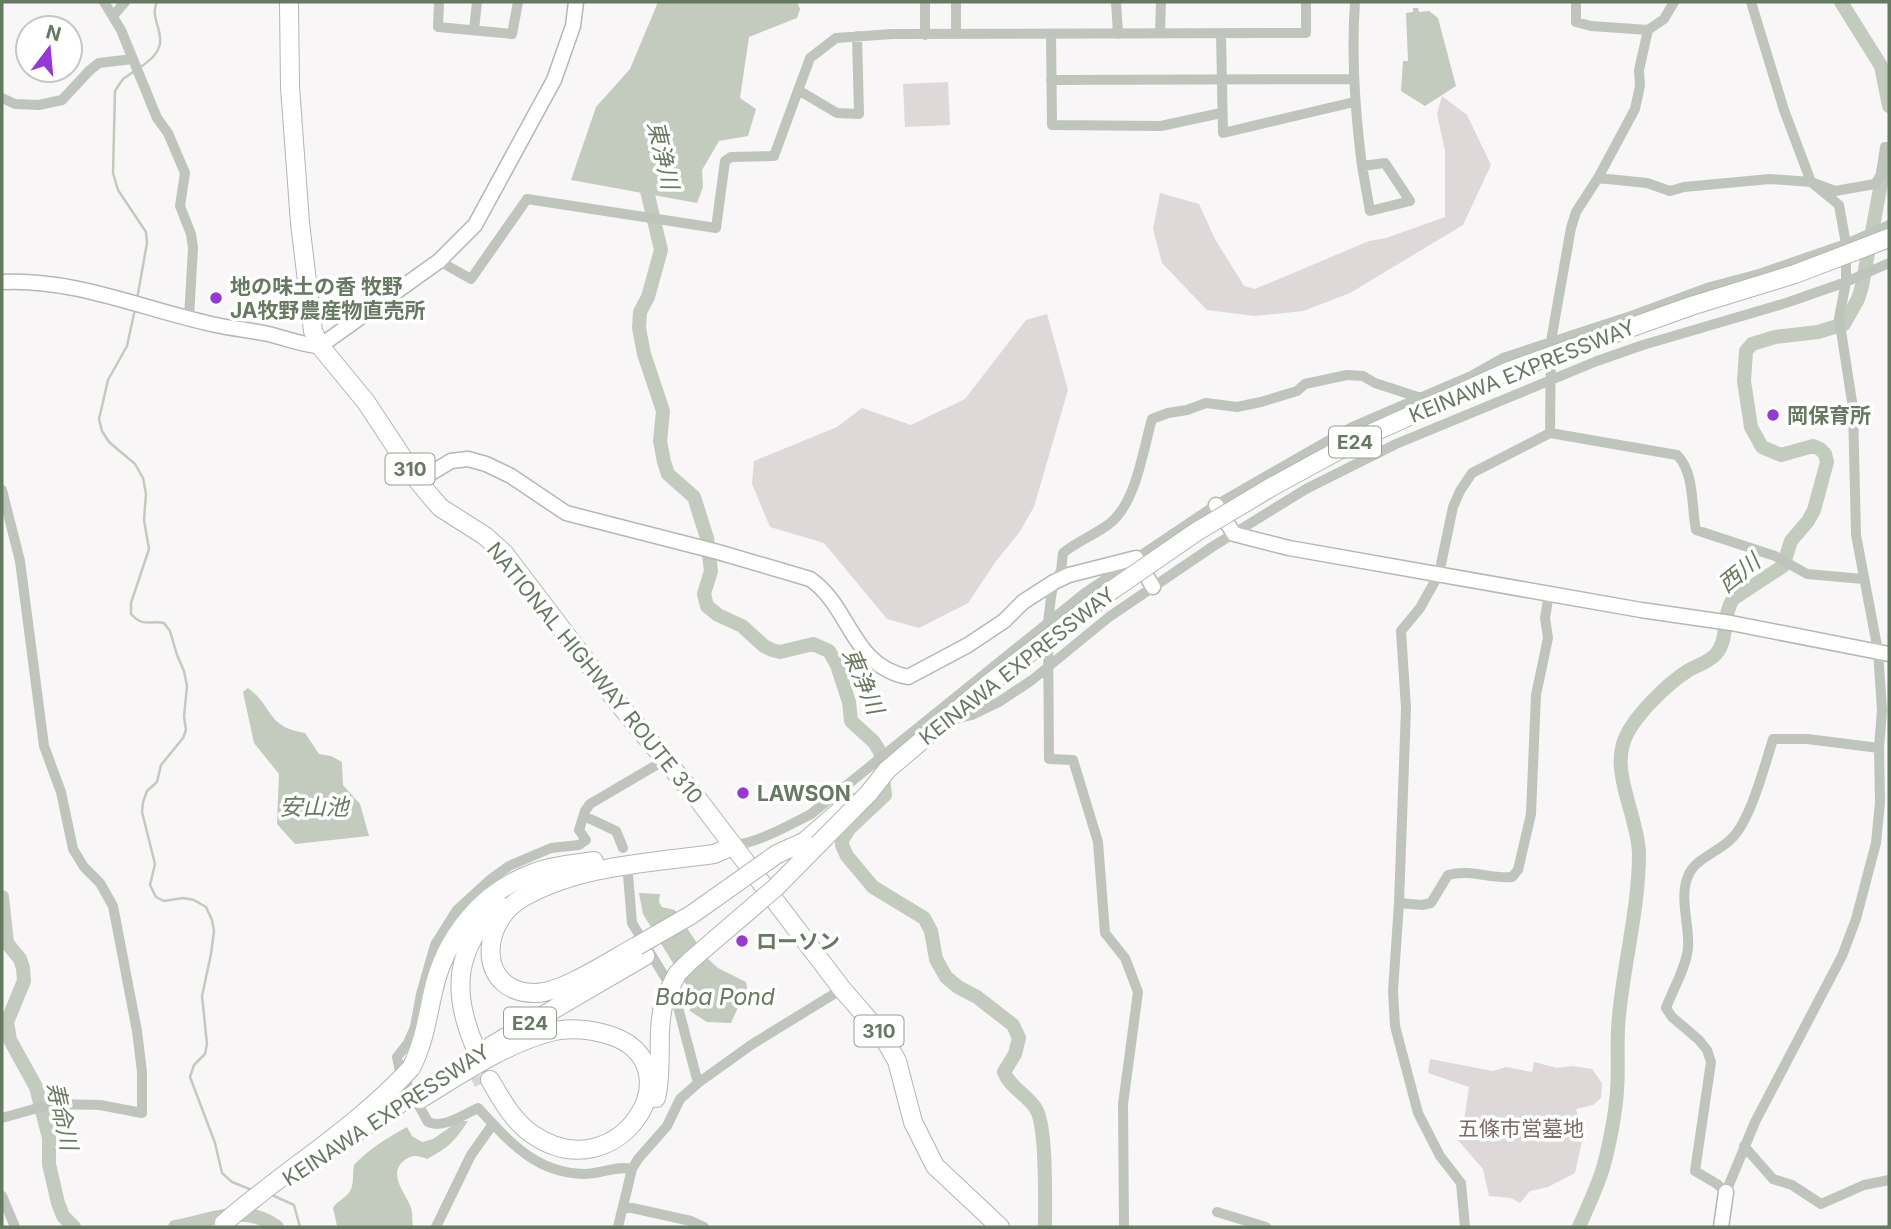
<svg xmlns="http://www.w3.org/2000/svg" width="1891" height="1229" font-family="Inter,'Noto Sans JP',sans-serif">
  <rect width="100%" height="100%" fill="#f8f6f7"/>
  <path fill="#dfd8d8" d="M948,82L950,125L905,127L903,84Z
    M1442,96L1467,115L1491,165L1463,225L1350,293L1303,311L1255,316L1207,310L1162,263L1153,229L1160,193L1199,204L1215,239L1244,286L1255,289L1369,241L1386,238L1445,217V151L1437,114Z
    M1047,314L1068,390L1034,507L1019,533L996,561L968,603L919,628L887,619L824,543L770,527L752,484L754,461L837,427L862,408L911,425L965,399L1026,320Z
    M1430,1059L1493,1071L1506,1067L1532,1072L1534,1062L1557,1068L1572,1066L1592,1069L1602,1083L1601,1098L1593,1105L1576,1109L1583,1136L1575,1173L1548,1187L1530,1191L1520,1203L1511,1198L1489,1196L1483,1169L1456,1138L1463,1128L1469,1087L1428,1073Z"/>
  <path fill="#c2cbbd" d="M658,2H797L800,9L797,18L749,37L740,98L756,109L748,136L719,141L702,170L703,187L697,203L571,180L596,107L630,69Z
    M1413,8H1418L1419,12L1429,11L1438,18L1456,86L1425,106L1401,91L1403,61H1408L1406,13L1413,12Z
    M248,688C275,708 265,726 305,733L319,754L331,756L342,762L343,785L360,804L369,836L295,844L277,824L279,774L254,743L243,692Z
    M639,893L660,894L659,902L662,907L675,910L707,958L718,968L746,982L747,988L731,1023L707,1022L690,1011V991L643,914Z
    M459,1121H468C455,1141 448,1148 427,1159C420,1156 413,1154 406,1159C387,1172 403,1190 410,1205C413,1211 412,1220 413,1227L337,1226L333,1208C337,1201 341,1201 347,1195C355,1188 352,1175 354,1165C370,1148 387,1138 407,1127L412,1136L422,1142L433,1139Z"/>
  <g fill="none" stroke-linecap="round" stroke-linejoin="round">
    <path stroke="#c2cbbd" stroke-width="2.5" d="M139,68C181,42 146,24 157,2
      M133,72L123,79L115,91L113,173L118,190L146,232L147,243L137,299
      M135,309L127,346L108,380L99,419L102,431L109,442L135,464L143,478L146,494L144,520L149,549L131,603V614C144,628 149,620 164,623L170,631L177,655L184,671L187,686L184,717L186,730L183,738L161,765L157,782L147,791L143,802L142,812L155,864L150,885L156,897L164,901L183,898L194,900L206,907L212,920L214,931L211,954L202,996L207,1044L205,1054L194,1065L190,1077L215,1143L222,1173L232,1182L252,1190
      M272,1195L294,1205L300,1227"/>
    <path stroke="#c2cbbd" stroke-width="14" d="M1841,2L1881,66L1889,106
      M644,178L661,250L648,297L640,312L639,328L644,354L663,411L660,441L664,462L668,474L694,497L707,538L711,571L704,594L707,606L718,615L742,626L764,646L772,650L780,652L813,644L829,651L837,665L849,702L851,721L874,742L880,752L885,795L849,829L842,840V845L847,856L873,887L924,918L931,931L936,959L946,977L958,987L977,997L1013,1025L1019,1038L1015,1054L1004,1072C1010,1088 1028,1095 1036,1109C1047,1126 1045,1204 1045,1227
      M2,897L7,943L20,959L23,968L24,981L7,1022L10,1040L36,1087L49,1138V1164L58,1203L63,1216L74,1227
      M175,1227C212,1221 242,1202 277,1227
      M1579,1227C1587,1208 1597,1188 1603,1168C1609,1147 1616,1112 1617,1090C1619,1066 1616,1041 1619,1016C1624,962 1639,908 1639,853C1638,819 1613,776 1623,744C1630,719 1668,683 1689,670C1698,665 1709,662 1716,654C1729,639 1722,615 1733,599L1783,566L1791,541L1808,521L1814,510L1827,462L1825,454L1820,449L1813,446L1781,455L1762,447L1751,427L1744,381L1746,351L1752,344L1775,337L1818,332L1844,324L1858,299L1862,286L1884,167"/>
    <path stroke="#d4d7d2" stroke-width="18" stroke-dasharray="18 9" stroke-linecap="butt" d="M468,1051L483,1083"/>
    <defs>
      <path id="secondary" d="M2,282C75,278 145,310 216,325C233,329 251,330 268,334C286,338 301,345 320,346L439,261L475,225L554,80L573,26L576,2
        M418,481L451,461L468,459L486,464L511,476L566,513L718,552L810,579C851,607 851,666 908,677L968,645L1004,621L1023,602L1054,582L1069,575L1136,558L1153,587
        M1216,505L1234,534L1289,548L1641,610L1731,623L1889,654
        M1721,1227L1726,1192"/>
      <path id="highway" d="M289,2L290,87L300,223L313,331L320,346L366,402L418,481L432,498L441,508L485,536L504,553L618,703L697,798L842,989L882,1035L897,1061L913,1122L935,1166L1000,1227
        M804,842L850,802
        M637,946C611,960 564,992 536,993C478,994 478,924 522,898C579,865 650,863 714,854L733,846
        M491,1046L645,956
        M475,1047C451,991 455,950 498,904
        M411,1068C424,1043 427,1019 433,992C445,937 482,891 536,872C554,865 575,864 594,861
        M656,1098C664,1064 655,1033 665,998
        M420,1099C460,1075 501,1046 547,1033C567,1027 589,1029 609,1035C700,1064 618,1194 532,1134C513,1121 501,1099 490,1080"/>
    </defs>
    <use href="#secondary" stroke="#b2bab0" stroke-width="17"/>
    <use href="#highway" stroke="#b1b7af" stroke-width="20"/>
    <path stroke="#bfc5bd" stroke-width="10" d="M104,2L121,30L157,118L168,133L185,173L180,206L191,234L193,248L189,318
      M439,2L438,27L512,34L518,2
      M925,2V35
      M1116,2L1118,34
      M1355,2C1351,57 1355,111 1362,166
      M1576,2V22L1591,26L1648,30L1664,19L1674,2
      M1751,2L1784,110L1811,182L1839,205L1846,244V282L1839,318L1853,408L1856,535L1878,651L1882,710L1879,748L1880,802L1876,843L1856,919L1842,956L1755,1122L1726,1192L1717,1184L1695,1171L1711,1062L1707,1050L1699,1040L1672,1017L1666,1008C1673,989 1686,968 1688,948C1690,925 1678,896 1689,874C1696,858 1721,851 1733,837C1751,818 1765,765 1773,739H1807L1879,748
      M113,16L125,2
      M474,30L477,2
      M1160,33L1161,2
      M956,34V2
      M1051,34L1052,125L1161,126L1221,113
      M1221,34L1223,133L1354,102
      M1051,80L1353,79
      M798,90L837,113L859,114L857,36
      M2,98L15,104L39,105L62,100L90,70L99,63L133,59
      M1385,163L1410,201L1370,211L1362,166Z
      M1598,178L1647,183L1670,191L1684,187L1770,179L1811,182L1835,191L1875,184L1881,175L1885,147H1889
      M439,261L471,279L527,199L716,228L725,161L731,157L774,156L810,58L836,38L892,34L1306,33V2
      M1550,433L1677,455C1695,473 1691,506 1696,530L1775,556L1807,574L1863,579
      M2,490L20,561L44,746L61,792L73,849L84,867L100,883L113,906L137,1031L142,1072V1113L100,1105L52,1104L2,1118
      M951,720L972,715L999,702L1032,680L1109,617L1212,547L1306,489L1396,444L1597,361L1643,345L1786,303L1846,282L1889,263
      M665,760L590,804L585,811L579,830L586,840L579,845L551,848L509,866L491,879L457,910L435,945L421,994L415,1027L408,1043L397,1057L400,1072L428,1122C443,1129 463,1115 478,1108C509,1141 535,1173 584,1174C601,1174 617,1165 632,1169L638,1159L667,1126L680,1099L698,1083L751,1045L842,989
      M584,816L616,831L623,848
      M733,846C761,841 786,827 811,814L1085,593L1216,505L1352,427L1471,376L1503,358L1634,315L1710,287L1759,274L1846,244L1889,225
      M628,875L632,923L674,992L698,1083
      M1399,903L1422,905L1431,903L1448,875C1472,869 1489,879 1512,877L1518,870L1531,814L1536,695L1548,638L1545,618L1549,594
      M1744,1146L1773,1179L1792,1185L1821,1204L1864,1185L1889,1180
      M2,1196L15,1227
      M623,1206L691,1221L704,1227
      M1217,1212L1266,1227
      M436,1227L471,1155L493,1124
      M618,1227L632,1169
      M1124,1227L1123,1104L1138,992L1125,958L1105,933L1098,842L1073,760L1049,759L1048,623L1051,597L1054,582L1061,571L1063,553C1077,541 1095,535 1109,524C1136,504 1143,450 1152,419L1168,413L1187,410L1206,403L1237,407L1261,402L1297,391L1305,384L1347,375L1363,376L1375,383L1421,398
      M1465,1227L1461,1183L1440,1156L1418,1113L1395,1026L1393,991L1399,903L1406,708L1401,631L1420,608L1439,574L1453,507L1460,491L1472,473L1550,433L1551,341L1571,228L1576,212L1598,178L1635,109L1640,86L1639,70L1648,30"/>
    <use href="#secondary" stroke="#fff" stroke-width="14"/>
    <use href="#highway" stroke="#fff" stroke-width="18"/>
    <defs>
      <path id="highway-bridge" d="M637,946L691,915L777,854L804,842
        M665,998L677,974L690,961L775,888L869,793L887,770L987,685L1112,590L1196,532L1273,486L1363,437L1509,371L1691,306L1795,274L1889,238
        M348,1138L416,1093
        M224,1223C285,1170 356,1128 411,1068"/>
    </defs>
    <use href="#highway-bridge" stroke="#b1b7af" stroke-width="20" stroke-linecap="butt"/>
    <use href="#highway-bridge" stroke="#fff" stroke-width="18"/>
  </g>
  <g fill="#9737d7" stroke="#fff" stroke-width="2.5">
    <circle cx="216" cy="298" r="7"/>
    <circle cx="1773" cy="415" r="7"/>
    <circle cx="743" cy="793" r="7"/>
    <circle cx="742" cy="941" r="7"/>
  </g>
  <g text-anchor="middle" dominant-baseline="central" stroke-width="7" stroke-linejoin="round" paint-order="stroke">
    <g fill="#fff" stroke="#94a190" stroke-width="2">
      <rect x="1329" y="426.5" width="52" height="31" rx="5"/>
      <rect x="385.5" y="453.5" width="49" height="31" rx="5"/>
      <rect x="504" y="1007.5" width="52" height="31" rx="5"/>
      <rect x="854.5" y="1015.5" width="49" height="31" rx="5"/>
    </g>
    <g font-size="19" font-weight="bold" fill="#667961">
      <text x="1355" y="442">E24</text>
      <text x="410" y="469">310</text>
      <text x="530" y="1023">E24</text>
      <text x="879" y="1031">310</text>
    </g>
    <g font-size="21" font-weight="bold" fill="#667961" stroke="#fff" text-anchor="start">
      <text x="230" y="286">地の味土の香 牧野<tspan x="230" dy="24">JA牧野農産物直売所</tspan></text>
      <text x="1787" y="415">岡保育所</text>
      <text x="757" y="793">LAWSON</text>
      <text x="756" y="941">ローソン</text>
    </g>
    <g font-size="21" fill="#667961" stroke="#fff">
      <text transform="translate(1522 371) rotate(-22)">KEINAWA EXPRESSWAY</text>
      <text transform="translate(1017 666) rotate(-38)">KEINAWA EXPRESSWAY</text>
      <text transform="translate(595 673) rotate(51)">NATIONAL HIGHWAY ROUTE 310</text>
      <text transform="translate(386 1115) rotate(-33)">KEINAWA EXPRESSWAY</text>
    </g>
    <g font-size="21" fill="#7c6b68" stroke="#fff">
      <text x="1521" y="1128">五條市営墓地</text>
    </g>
    <g font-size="23" font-style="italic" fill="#6a7960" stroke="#fff">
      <text transform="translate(663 155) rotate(77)">東浄川</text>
      <text transform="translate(1739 573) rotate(-39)">西川</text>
      <text transform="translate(863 681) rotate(67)">東浄川</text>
      <text x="314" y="807">安山池</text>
      <text x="715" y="997">Baba Pond</text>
      <text transform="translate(62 1116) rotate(77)">寿命川</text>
    </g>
  </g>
  <rect width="1891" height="1229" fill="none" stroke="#667961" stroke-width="7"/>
  <g transform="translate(49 49) rotate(16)"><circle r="33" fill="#ffffff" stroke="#c2c9c0" stroke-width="2"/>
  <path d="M0-5L12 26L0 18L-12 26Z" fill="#9737d7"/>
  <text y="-10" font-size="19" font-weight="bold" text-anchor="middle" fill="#667961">N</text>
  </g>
</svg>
